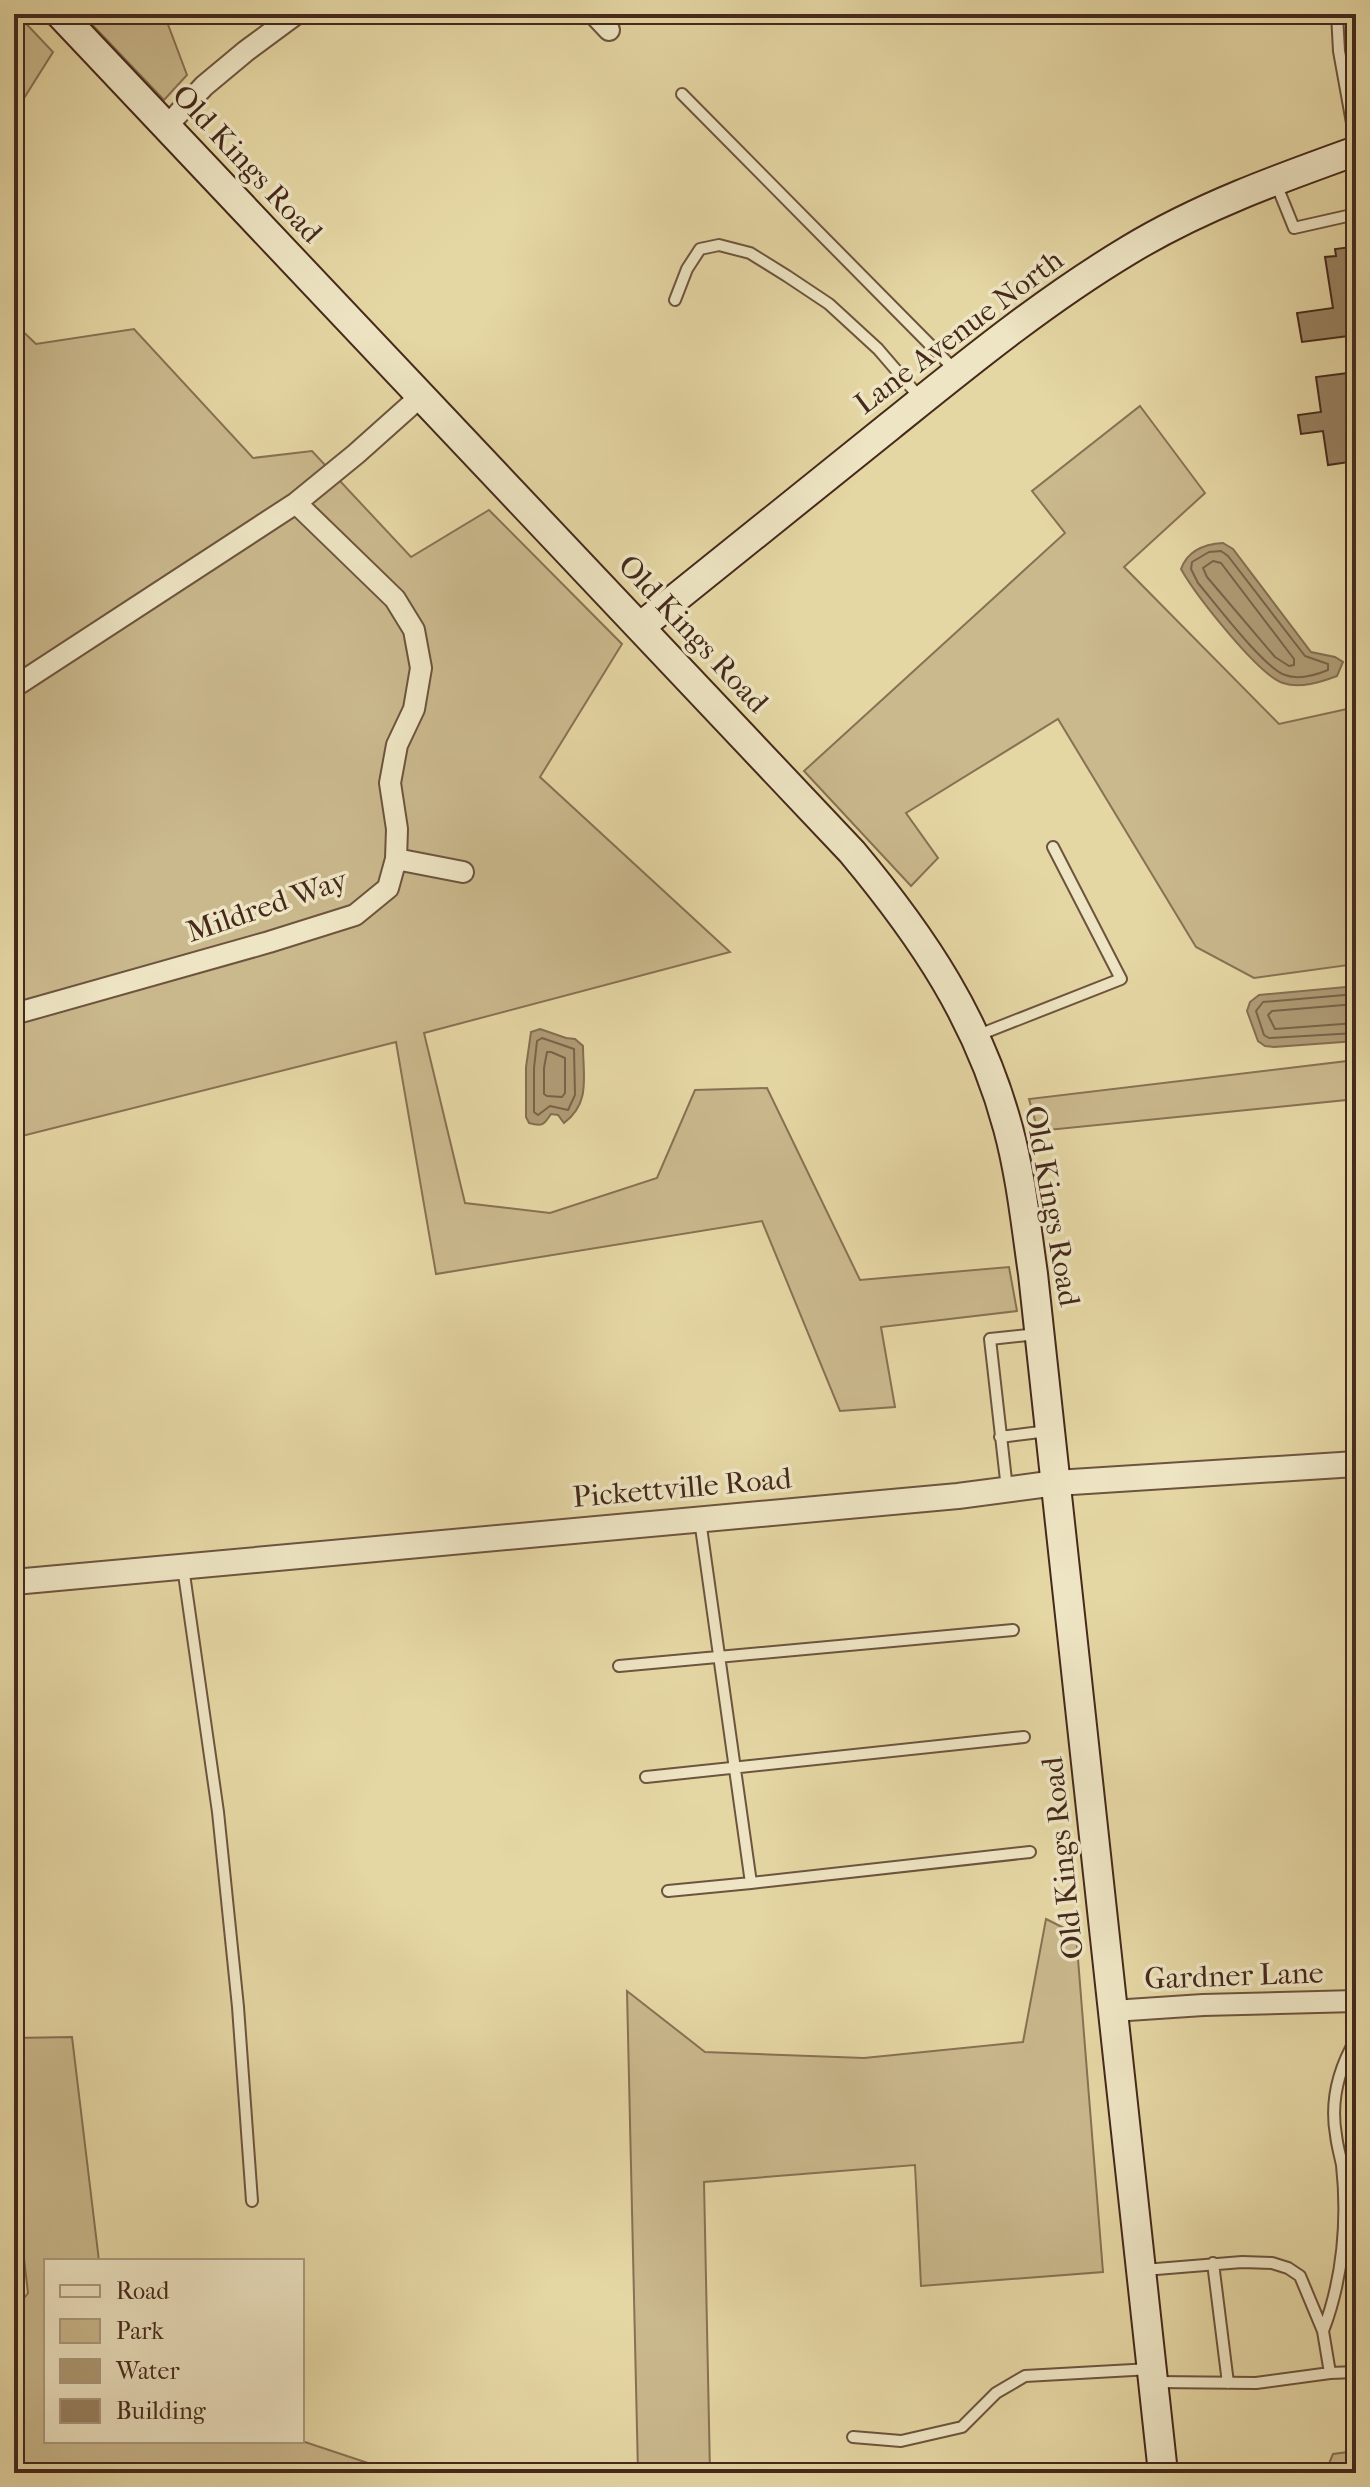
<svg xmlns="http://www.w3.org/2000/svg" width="1370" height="2487" font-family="'IM FELL French Canon',serif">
  <rect width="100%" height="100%" fill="#e5d7a4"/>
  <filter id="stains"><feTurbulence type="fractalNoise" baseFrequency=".0025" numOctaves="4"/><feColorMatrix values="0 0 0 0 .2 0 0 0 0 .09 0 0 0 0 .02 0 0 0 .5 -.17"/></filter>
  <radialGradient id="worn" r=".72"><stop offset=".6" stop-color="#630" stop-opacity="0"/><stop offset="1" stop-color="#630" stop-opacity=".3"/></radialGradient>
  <path fill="#cab98d" stroke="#887154" stroke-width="2" d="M14,14H17L53,52L14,114Z
    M82,14H164L187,75L164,100Z
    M14,323L36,344L134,329L253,458L312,451L411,557L489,510L622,644L540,777L730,952L424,1033L465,1203L550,1213L657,1178L695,1090L767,1088L860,1280L1009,1267L1017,1311L881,1327L895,1407L840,1411L762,1221L436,1274L396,1042L14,1138Z
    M1140,406L1205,493L1124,567L1279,724L1356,707V964L1254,978L1196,947L1058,719L906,813L938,858L911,886L804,771L1065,533L1032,491Z
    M1356,1060V1099L1038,1131L1029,1099Z
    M1046,1919L1076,1934L1103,2272L921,2286L915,2165L704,2182L710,2473H638L627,1991L705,2052L864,2058L1023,2042Z
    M72,2037L99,2261H46V2441H302L398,2473H14V2311L28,2293L14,2172V2038Z
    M1356,2451V2473H1325L1333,2454Z"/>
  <path fill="#af9c76" stroke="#856e52" stroke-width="2" d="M1223,543L1233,549L1311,652L1335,657L1343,662L1337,676C1321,682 1300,689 1283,683C1258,675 1195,594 1181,569C1188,550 1204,544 1223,543Z
    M1356,986V1041L1274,1047L1265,1046L1258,1041L1247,1011L1250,1002L1259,995Z
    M540,1029L566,1038L575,1039L583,1046C583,1076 591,1103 564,1123L558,1115L551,1114C544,1125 542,1127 529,1123L526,1117V1067L531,1032Z"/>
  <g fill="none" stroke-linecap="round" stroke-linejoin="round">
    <path stroke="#7a6249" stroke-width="2" d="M1221,551L1228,556L1305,656L1328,664V670C1316,675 1298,680 1285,675C1264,668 1215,603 1198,583L1191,569L1192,562L1209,552Z
      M1213,561L1221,563L1294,659V665L1289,666L1275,657L1207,577L1203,568Z
      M1356,994L1263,1002L1256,1011L1264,1035L1269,1038L1356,1033
      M1356,1004L1272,1011L1268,1015L1275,1029L1356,1023
      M542,1038L574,1049L575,1095L568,1110L550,1106L538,1115L534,1112V1068L537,1041Z
      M547,1052H551L565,1058V1093L562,1097L547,1096L544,1094V1068Z"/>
  </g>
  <path fill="#998363" stroke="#46291c" stroke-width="2" d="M1351,247L1352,255L1356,254V335L1302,342L1297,313L1333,308L1325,257L1336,256L1335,249Z
    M1356,372V461L1328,465L1323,431L1301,434L1298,415L1321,412L1316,377Z"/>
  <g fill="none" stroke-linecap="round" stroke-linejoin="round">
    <defs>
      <path id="service" d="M1337,14L1339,51L1356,145
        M682,94L956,371
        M1275,181L1294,228L1356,214
        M675,300L687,269L700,249L719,245L750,253L787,276L829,304L878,349L921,399
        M976,1036L1121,979L1053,847
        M1000,1437L1048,1431
        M1007,1489L990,1339L1037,1334
        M700,1520L751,1883L1030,1852
        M183,1567L218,1812L238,2007L252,2201
        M619,1666L1013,1630
        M646,1777L1024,1737
        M668,1891L751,1883
        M1213,2263L1228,2383
        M1144,2270L1242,2262L1272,2263L1288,2268L1300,2276L1323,2331L1330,2373
        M1323,2331C1343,2279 1348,2220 1342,2165C1340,2155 1337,2145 1336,2135C1330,2101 1339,2068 1356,2039
        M1155,2382L1256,2383L1330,2373L1356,2372
        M853,2437L901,2441L962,2427L996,2393L1025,2376L1151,2369"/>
      <path id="minor" d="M594,14L609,30
        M166,127L204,86L246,51L296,14
        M14,687L296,503L356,454L421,396
        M396,859L463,872
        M14,1014L269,942L355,915L388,888L396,859L397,829L390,783L397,745L414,709L421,668L414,630L395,599L296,503
        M1113,2011L1203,2005L1356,2001"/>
      <path id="tertiary" d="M14,1582L958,1496L1056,1483L1356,1464"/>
      <path id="secondary" d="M60,14L852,852C923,937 979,1020 1008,1128C1021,1176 1026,1226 1033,1274L1163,2473
        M640,627C723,560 807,493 890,426C967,364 1044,301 1129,250C1200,207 1278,179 1356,151"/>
    </defs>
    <use href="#service" stroke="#6e543e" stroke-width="14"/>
    <use href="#minor" stroke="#6e543e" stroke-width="24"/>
    <use href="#tertiary" stroke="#6e543e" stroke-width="28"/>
    <use href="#secondary" stroke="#46291c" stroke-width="32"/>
    <use href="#service" stroke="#eee5c4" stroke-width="10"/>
    <use href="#minor" stroke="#eee5c4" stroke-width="20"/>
    <use href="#tertiary" stroke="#eee5c4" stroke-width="24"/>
    <use href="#secondary" stroke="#eee5c4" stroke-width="28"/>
  </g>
  <g text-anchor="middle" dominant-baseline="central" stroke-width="7" stroke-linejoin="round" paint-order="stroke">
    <g font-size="30" fill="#46291c" stroke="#eee5c4">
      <text transform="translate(247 164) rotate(47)">Old Kings Road</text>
      <text transform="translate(959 332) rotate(-37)">Lane Avenue North</text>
      <text transform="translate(693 634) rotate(47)">Old Kings Road</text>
      <text transform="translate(267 906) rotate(-19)">Mildred Way</text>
      <text transform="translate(1052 1206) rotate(80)">Old Kings Road</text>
      <text transform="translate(682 1488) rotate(-5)">Pickettville Road</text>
      <text transform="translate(1063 1858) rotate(-96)">Old Kings Road</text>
      <text transform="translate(1234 1976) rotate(-2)">Gardner Lane</text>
    </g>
  </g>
  <rect width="1370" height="2487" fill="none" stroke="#e5d7a4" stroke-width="48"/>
  <rect x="16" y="16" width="1338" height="2455" fill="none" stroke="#46291c" stroke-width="4"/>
  <rect x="24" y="24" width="1322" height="2439" fill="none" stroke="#46291c" stroke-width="2"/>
  <rect x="44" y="2259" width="260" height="184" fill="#eee5c4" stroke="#ab9a81" stroke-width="2"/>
  <rect x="60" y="2285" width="40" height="12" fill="#eee5c4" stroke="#ab9a81" stroke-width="2"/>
  <text x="116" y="2299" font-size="24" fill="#46291c">Road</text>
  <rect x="60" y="2319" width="40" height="24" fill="#cab98d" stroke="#ab9a81" stroke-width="2"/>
  <text x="116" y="2339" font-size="24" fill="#46291c">Park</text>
  <rect x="60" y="2359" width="40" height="24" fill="#af9c76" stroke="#ab9a81" stroke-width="2"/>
  <text x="116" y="2379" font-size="24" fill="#46291c">Water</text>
  <rect x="60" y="2399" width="40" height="24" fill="#998363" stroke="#ab9a81" stroke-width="2"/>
  <text x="116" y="2419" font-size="24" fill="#46291c">Building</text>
  <rect width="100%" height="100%" filter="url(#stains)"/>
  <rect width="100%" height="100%" fill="url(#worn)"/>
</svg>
